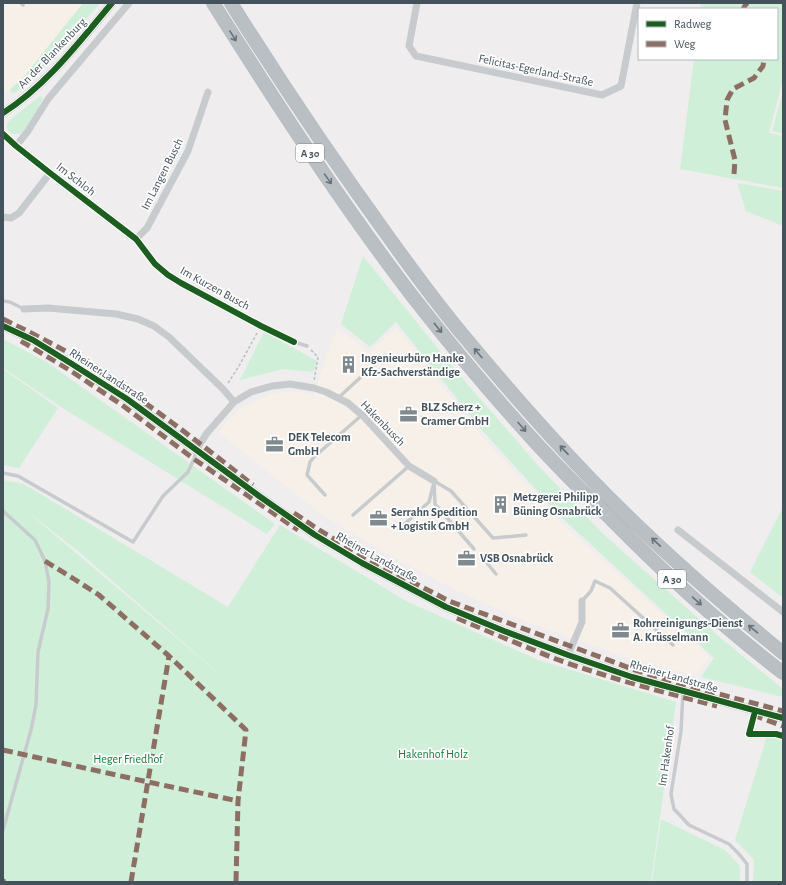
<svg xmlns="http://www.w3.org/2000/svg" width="786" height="885" font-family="'Alegreya Sans',sans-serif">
  <rect width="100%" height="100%" fill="#efedee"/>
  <path fill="#f7f0e8" d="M3,3H83L22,79L3,96Z
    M396,327L478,432L557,519L710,657L695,676L625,657L525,621L460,592L389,555L321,514L218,432L241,408L269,395L293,391L313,395L337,328L370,353Z"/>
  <path fill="#d0efd8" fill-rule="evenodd" d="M83,3H100L52,60L35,77L15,93L11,92V88L22,79Z
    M701,3H783V79L769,133L783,136V188L680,169L694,59H777V9H700Z
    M783,91V134L772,131Z
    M40,96L43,98C39,106 28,127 22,132C20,134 16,134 13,134C8,132 7,129 7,124L11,119Z
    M737,183L783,191V226L746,211Z
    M363,256L457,372L535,462L603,534L723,640L783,689V697L701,677L714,658L562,518L481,429L396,322L370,347L341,324Z
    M264,332L317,361L313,372L283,369L240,380Z
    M3,339L48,363L275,524L267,534L61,407L3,368Z
    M3,369L58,408L19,468L3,465Z
    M3,480L24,484L228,607L280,525L406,601L538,660L676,702L651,882H3ZM23,508L79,552L238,690Z
    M783,507V598L750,572Z
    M767,736L783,741V882H753L754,860L735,840Z
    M661,819L725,850L740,866V882H652Z"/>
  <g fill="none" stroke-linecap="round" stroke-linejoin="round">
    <defs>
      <path id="motorway" d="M213,3C276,103 341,203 413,297C452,347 493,396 536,443C560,469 585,494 611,519C665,574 722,626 783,673
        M231,3C281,83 334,162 390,239C413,271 437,304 463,335C502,382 543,429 586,474C647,538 714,597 783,653"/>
    </defs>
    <use href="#motorway" stroke="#b2b9be" stroke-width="14"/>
    <path stroke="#b5c2bd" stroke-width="1.5" stroke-dasharray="3 2" stroke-linecap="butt" d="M311,350L318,357L314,381
      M228,383L239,366L257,333"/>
    <path stroke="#c7cbcd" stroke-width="3.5" d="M21,3L23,5
      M3,301L10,302L24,309
      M294,342L307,346
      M338,398L385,355
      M3,473L18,476L133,542L163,496L188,472L194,459L196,451
      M434,481L451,491L493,538L526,535
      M434,481L435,504L474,549
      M325,495L307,475L310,462L314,457L362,415
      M3,511L35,540L45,561L49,582L48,609L38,652L36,705L31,730L3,830
      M353,515L409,466
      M399,529L429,502L433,486
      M482,557L496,574
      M582,601L591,591L595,581L610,588L673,645
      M683,692L681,731L671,794L674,809L689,825L729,844L739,854L747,864V882"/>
    <path stroke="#c7cbcd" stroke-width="7" d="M417,3L409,46L416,56L602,95L621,86L637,3
      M3,134L16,146L50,173L136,239L155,264L168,275L181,283L261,326L294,342
      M16,146L28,131L48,99L129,3
      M3,217L11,218L19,213L50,173
      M136,239L147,228L188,151L208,92
      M24,309L48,308L116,314L138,319L154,326L169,337L223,389L234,402
      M196,450L207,433L234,402L251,392L272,386L290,384L314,388L326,392L348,403L363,416L409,466L434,481
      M678,530L783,612
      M568,655L582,622V601"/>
    <path stroke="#c7cbcd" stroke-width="9" d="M3,113C47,85 79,42 112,3
      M3,326L33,340L72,364L127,399L259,496L315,535L362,563L446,607L504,631L568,655L632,677L783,718"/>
    <use href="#motorway" stroke="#b9bfc3" stroke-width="13"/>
    <path stroke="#8d6e63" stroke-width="5" stroke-dasharray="10 5" stroke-linecap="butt" d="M743,9L746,4L748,3
      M734,174L735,160L725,120L727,100L733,89L754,78L763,66L764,59
      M3,319C27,331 52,343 76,357C138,395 196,440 253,485
      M21,341L68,369L122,405L194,459L298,530
      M294,513L319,530L366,558L449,601L635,670L685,685L783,711
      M45,561L74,579L99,595L169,656L246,730L238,801L236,882
      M457,618C490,632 523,646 556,659C608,678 663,692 717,706
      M753,715L783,726
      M3,750L148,782L238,801
      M3,881L5,882
      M131,882L169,656"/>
    <defs>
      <path id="cycleway" d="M3,113C47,85 79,42 112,3
        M3,134L16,146L50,173L136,239L155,264L168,275L181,283L261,326L294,342
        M3,326L33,340L72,364L127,399L259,496L315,535L362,563L446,607L504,631L568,655L632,677L783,718
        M754,715L749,734H776L783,736"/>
    </defs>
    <use href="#cycleway" stroke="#fff" stroke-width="8"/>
    <use href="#cycleway" stroke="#1b5e20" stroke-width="6"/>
  </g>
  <defs><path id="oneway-shaft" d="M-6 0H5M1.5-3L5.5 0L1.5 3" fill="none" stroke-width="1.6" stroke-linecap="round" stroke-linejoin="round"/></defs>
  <g stroke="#67737a">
    <use href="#oneway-shaft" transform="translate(233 36) rotate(58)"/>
    <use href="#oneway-shaft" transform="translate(328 179) rotate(55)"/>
    <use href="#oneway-shaft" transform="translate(438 328) rotate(51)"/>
    <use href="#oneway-shaft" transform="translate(478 353) rotate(-130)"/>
    <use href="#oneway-shaft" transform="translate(522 427) rotate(49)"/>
    <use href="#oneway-shaft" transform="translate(564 450) rotate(-133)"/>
    <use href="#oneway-shaft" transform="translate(656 542) rotate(-137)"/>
    <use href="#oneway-shaft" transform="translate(697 601) rotate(41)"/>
    <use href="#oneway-shaft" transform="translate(753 629) rotate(-140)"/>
  </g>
  <defs>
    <symbol id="building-bare" viewBox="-9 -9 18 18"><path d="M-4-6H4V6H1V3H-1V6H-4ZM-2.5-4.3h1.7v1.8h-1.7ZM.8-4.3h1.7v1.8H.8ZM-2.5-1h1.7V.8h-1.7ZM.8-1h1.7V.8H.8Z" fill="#80898e" stroke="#fff" stroke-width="2.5" paint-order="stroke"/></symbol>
    <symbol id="office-bare" viewBox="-9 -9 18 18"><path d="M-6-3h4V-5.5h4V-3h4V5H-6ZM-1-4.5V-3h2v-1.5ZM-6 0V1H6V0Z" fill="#80898e" stroke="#fff" stroke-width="2.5" paint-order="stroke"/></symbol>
  </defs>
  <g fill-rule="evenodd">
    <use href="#building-bare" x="336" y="352" width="25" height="25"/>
    <use href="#office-bare" x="396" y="402" width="25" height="25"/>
    <use href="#office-bare" x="262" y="432" width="25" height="25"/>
    <use href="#building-bare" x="488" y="492" width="25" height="25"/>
    <use href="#office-bare" x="366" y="506" width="25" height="25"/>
    <use href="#office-bare" x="454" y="546" width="25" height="25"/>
    <use href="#office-bare" x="608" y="618" width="25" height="25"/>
  </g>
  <g text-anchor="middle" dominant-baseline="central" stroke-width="3.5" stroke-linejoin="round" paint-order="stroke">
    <g fill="#fff" stroke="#7c878c" stroke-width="1">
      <rect x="296" y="144" width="28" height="18" rx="3"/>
      <rect x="658" y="570" width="28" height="18" rx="3"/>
    </g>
    <g font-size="11" font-weight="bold" fill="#44535b">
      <text x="310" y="153">A 30</text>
      <text x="672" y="579">A 30</text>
    </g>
    <g font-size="12" fill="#44535b" stroke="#fff">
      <text transform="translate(52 53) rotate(-46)">An der Blankenburg</text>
      <text transform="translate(536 70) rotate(12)">Felicitas-Egerland-Straße</text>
      <text transform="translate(162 174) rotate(-63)">Im Langen Busch</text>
      <text transform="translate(76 179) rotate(38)">Im Schloh</text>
      <text transform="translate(215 288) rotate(29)">Im Kurzen Busch</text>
      <text transform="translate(109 376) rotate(33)">Rheiner Landstraße</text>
      <text transform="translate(383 423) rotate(46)">Hakenbusch</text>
      <text transform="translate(377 557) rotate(29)">Rheiner Landstraße</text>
      <text transform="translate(674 676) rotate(16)">Rheiner Landstraße</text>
      <text transform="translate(666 756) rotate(-82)">Im Hakenhof</text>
    </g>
    <g font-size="12" font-weight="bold" fill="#44535b" stroke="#fff" text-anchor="start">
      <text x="361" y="358">Ingenieurbüro Hanke<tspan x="361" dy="14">Kfz-Sachverständige</tspan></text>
      <text x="421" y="407">BLZ Scherz +<tspan x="421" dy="14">Cramer GmbH</tspan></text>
      <text x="288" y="437">DEK Telecom<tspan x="288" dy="14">GmbH</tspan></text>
      <text x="513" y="497">Metzgerei Philipp<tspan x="513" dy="14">Büning Osnabrück</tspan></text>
      <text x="391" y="512">Serrahn Spedition<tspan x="391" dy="14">+ Logistik GmbH</tspan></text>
      <text x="480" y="558">VSB Osnabrück</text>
      <text x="633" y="623">Rohrreinigungs-Dienst<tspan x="633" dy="14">A. Krüsselmann</tspan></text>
    </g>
    <g font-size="12" fill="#11803a" stroke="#fff">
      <text x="433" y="754">Hakenhof Holz</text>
      <text x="128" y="759">Heger Friedhof</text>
    </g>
  </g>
  <rect width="786" height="885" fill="none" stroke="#44535b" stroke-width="8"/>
  <rect x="638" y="8" width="140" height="52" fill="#ffffff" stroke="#b4babd"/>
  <rect x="646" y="21" width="20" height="6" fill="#1b5e20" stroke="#b4babd"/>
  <text x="674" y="28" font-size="12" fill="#44535b">Radweg</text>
  <rect x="646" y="41" width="20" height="6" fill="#8d6e63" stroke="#b4babd"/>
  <text x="674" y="48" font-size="12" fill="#44535b">Weg</text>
</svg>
